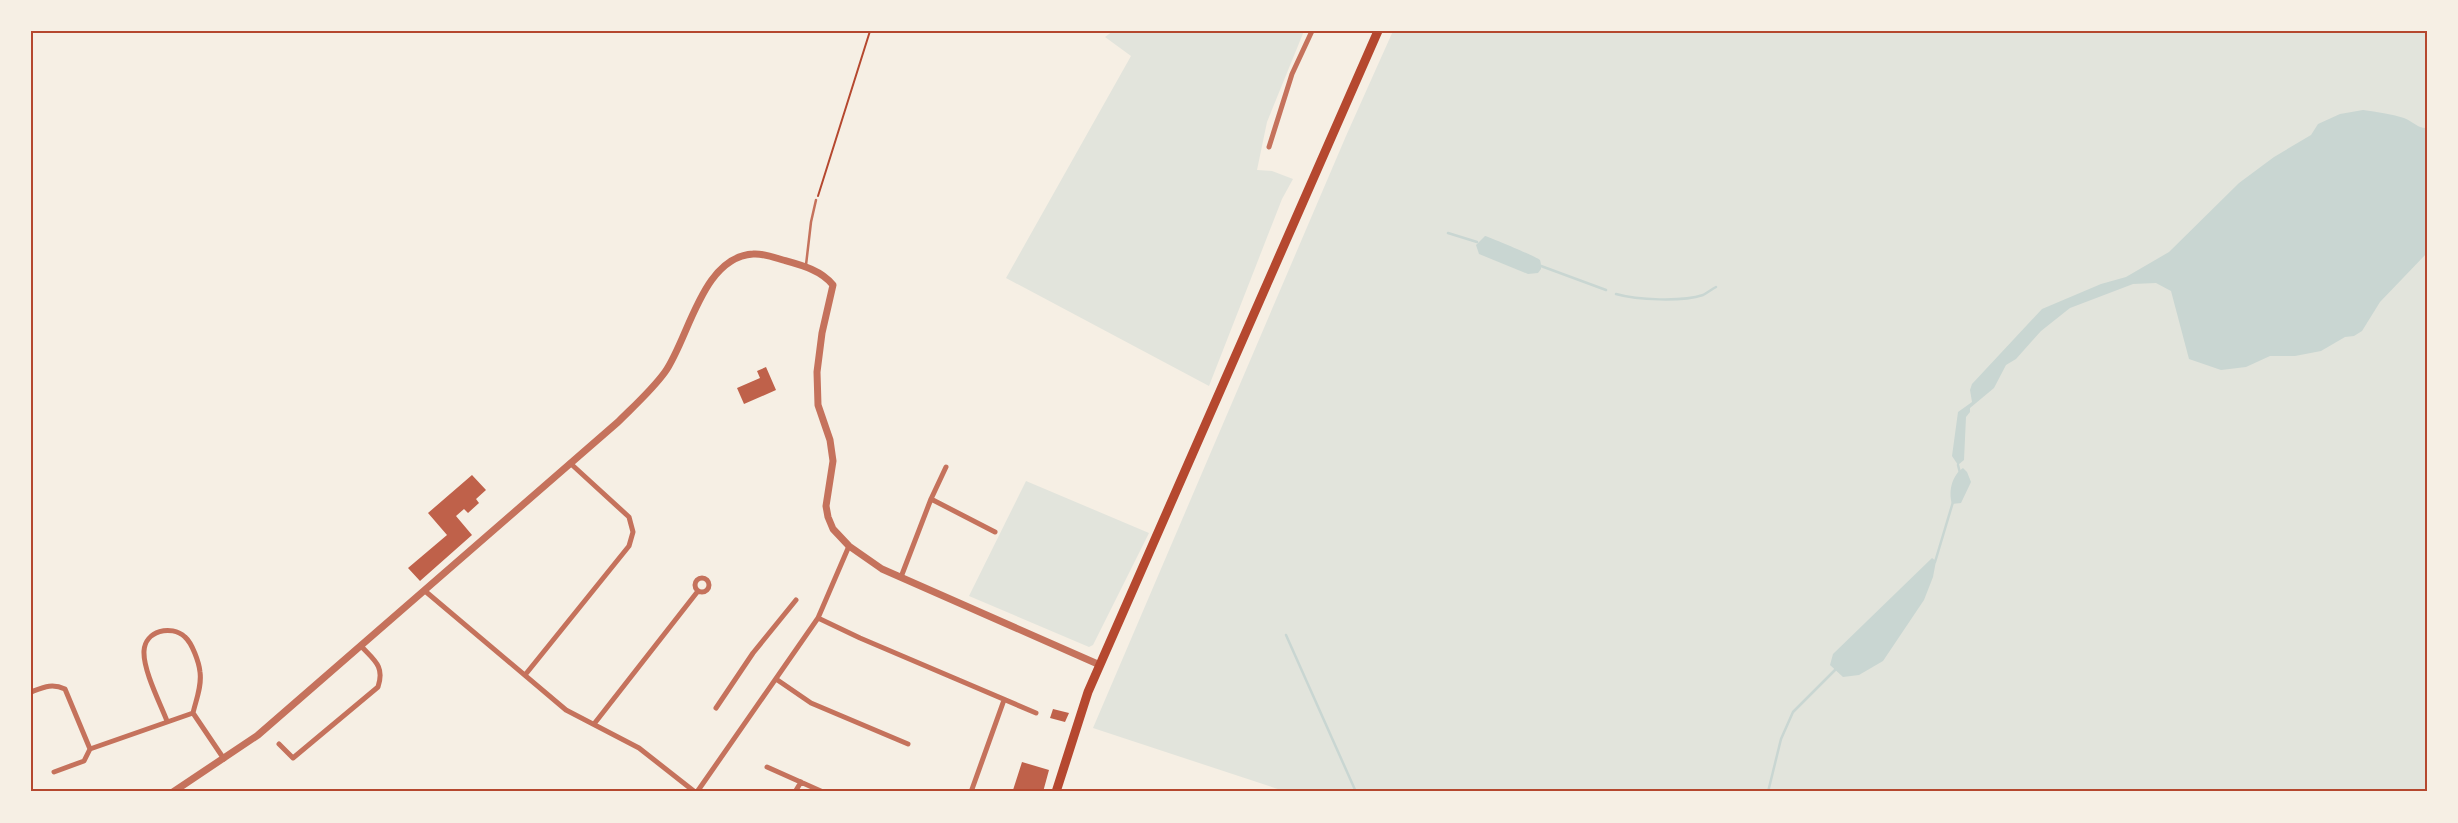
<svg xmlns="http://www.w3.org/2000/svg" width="2458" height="823" font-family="'Source Sans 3',sans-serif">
  <rect width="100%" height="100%" fill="#f6efe4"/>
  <path fill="#e2e4dc" d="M1113,31H1304L1267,122L1257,170L1272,171L1293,179L1282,199L1209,386L1006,278L1131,56L1105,37Z
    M1393,31H2427V792H1287L1093,728L1346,136Z
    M1026,481L1149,533L1093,645L1089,647L969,596Z"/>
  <path fill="#c9d6d2" d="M2363,110C2377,112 2391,114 2404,118C2412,121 2419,129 2427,128V253L2380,302L2362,331L2354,336L2345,337L2321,351L2295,356H2270L2246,367L2221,370L2189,359L2171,291L2156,283L2133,284L2070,308L2041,331L2016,359L2006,365L1994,388L1970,408V412L1966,417L1964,460L1958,465L1952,456L1958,412L1972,402L1970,390L1972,384L2042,309L2101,284L2126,277L2169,252L2239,183L2274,157L2311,135L2318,124L2340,114Z
    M1485,236C1492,238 1539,258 1540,260C1541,263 1541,266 1541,269L1538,273L1528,274L1479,254L1476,245Z
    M1963,468L1967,472L1971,482L1961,503L1952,504C1948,492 1952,475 1963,468Z
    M1932,558L1936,561L1933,577L1924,600L1883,661L1859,675L1843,677L1830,665L1833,654Z"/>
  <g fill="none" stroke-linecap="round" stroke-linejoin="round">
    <path stroke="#c9d6d2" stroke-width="2.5" d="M1448,233L1477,242
      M1541,266L1606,290
      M1616,294C1637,300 1682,302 1703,295C1707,293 1712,289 1716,287
      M1958,465L1960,473
      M1935,562L1953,502
      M1286,635L1356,792
      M1768,792L1781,739L1793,712L1836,669"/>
  </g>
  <path fill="#bf614a" d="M766,367L776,390L744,404L737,388L760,378L757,371Z
    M472,475L486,490L476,499L479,503L468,513L464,509L456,516L472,535L420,581L408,568L447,535L428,513Z
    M1053,709L1069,713L1065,722L1050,718Z
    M1022,762L1049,770L1043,792L1013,790Z"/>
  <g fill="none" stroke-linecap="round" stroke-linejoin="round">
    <path stroke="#b5482f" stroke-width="2" d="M818,196L870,31"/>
    <path stroke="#c5725c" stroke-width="2.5" d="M806,265L811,222L816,200"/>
    <path stroke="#c5725c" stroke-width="5" d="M1269,147L1292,74L1312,31
      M931,499L995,532
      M901,577L931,499L946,467
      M695 585a7 7 0 1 1 14 0a7 7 0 1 1-14 0Z
      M425,591L566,710L639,748L695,792
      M818,618L860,638L1036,713
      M525,675L629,546L633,532L629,517L570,463
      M776,679L811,703L908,744
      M31,692C44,687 52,683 65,689L90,749L193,713L224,759
      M716,708L753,653L796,600
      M167,721C160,703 143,670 144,651C145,631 171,624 185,637C192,643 199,662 200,672C202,686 196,700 193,713
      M594,724L698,591
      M279,744L293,758L378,687C385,666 374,660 361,646
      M767,767L823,792
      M54,772L84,761L90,749
      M697,792L818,618L849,546
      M795,792L801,782
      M971,792L1004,700"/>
    <path stroke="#c5725c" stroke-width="7" d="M173,792L258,735L618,422C634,406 652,390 665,372C689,338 702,257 753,254C762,253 773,257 783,260C801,265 821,270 833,285L822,333L817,372L818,405L830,440L833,461L826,506L828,517L833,529L849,546L882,569L1100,665"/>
    <path stroke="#b5482f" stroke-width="9" d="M1056,792L1088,692L1378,31"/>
  </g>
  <rect width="2458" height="823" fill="none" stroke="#f6efe4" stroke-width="65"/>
  <rect x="32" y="32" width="2394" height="758" fill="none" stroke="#b5482f" stroke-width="2"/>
</svg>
